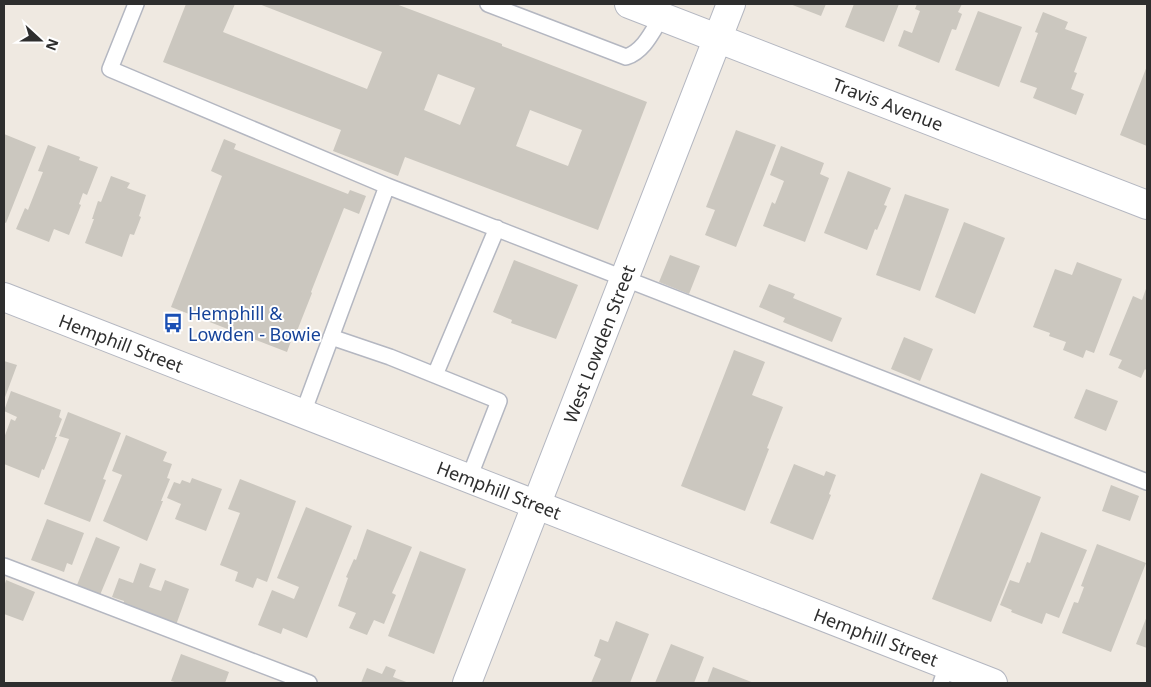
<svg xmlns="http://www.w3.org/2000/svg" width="1151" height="687" font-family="'Noto Sans',sans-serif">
  <rect width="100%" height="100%" fill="#efe9e1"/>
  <path fill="#cbc7bf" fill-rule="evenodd" d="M186,4H235L223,32L367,89L382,52L259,4H396L502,44V46L647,102L598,230L405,157L398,176L333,151L341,130L163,62ZM438,74L475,88L460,125L424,110ZM530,110L582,130L568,166L516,146Z
    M790,4H826L821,16Z
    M854,4H899L884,42L845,27Z
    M917,4H962L958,12L962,14L956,30L952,29L939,63L898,46L904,30L912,33L920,11L915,9Z
    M978,11L1022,27L999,87L955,70Z
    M1043,12L1068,22L1065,29L1087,37L1074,72L1077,73L1071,89L1084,94L1076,115L1033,98L1037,88L1020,82L1038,33L1035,32Z
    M1147,66V146L1120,135Z
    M736,130L776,145L736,247L705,235L715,210L706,207Z
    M4,134L36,147L6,223L4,222Z
    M224,139L236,144L234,149L348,194L350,190L366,196L359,214L344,208L311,292L312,293L297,331L295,330L287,352L171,307L222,176L211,171Z
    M48,145L80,157L79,160L98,167L87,195L83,193L79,204L81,205L69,235L54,229L49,242L16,229L25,208L28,210L43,172L38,171Z
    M781,146L824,163L820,174L829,178L805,242L763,226L772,202L775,204L784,181L770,175Z
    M848,171L891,188L884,205L887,206L877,230L875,229L867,250L824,233Z
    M111,176L130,183L127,188L146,195L139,216L141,217L134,235L130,234L122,257L85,243L94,219H92L98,201L101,202Z
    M905,194L949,209L920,291L876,275Z
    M964,222L1005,238L975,314L935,297Z
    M670,255L700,266L689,294L659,282Z
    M514,260L578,285L556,339L511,323L512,320L493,312Z
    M1077,262L1122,279L1094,353L1086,350L1083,358L1063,350L1066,342L1049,336L1050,333L1033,327L1055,269L1072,275Z
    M769,284L795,294L793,298L842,318L832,342L783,322L785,318L759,307Z
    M1147,286V371L1145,369L1141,378L1118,368L1122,360L1109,355L1133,296L1142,300Z
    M904,337L933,349L920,381L891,369Z
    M734,350L765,362L752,395L783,407L767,448L769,449L745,511L681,486Z
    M4,361L17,365L4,400Z
    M1086,389L1118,401L1106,431L1074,418Z
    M11,391L61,410L59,417L62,419L55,437H57L44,470L42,469L39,478L4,464V438L11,419L15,421L17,417L4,411Z
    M68,412L121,433L103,479L106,480L90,522L44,504L69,439L59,436Z
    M126,435L167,452L163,461L172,464L167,478L170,479L161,501H163L147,541L103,521L122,475L112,471Z
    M794,464L824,476L826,471L836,475L829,494L831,495L813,540L770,523Z
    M981,473L1041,497L991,622L932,599Z
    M192,478L222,489L206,531L175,519L181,504L167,498L174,482L180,484L182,480L190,483Z
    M240,479L296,501L267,582L257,578L253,588L235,581L238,572L220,565L240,513L228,509Z
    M1111,485L1139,496L1130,521L1102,511Z
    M306,507L352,526L307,638L283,628L281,634L258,625L272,590L294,599L299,587L277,578Z
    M47,519L84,533L72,565L67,563L64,572L31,560Z
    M367,529L412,547L392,593L396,595L384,624L374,620L367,635L349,628L356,613L338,606L348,578L346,577L354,559L356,560Z
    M1041,532L1087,550L1059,618L1046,613L1042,624L1011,612L1012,610L1000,605L1010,580L1019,583L1027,562L1030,563Z
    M96,537L120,547L100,595L77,585Z
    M1097,544L1146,563L1111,652L1062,633L1074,602L1078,603L1084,587L1081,586Z
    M420,551L466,569L434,654L388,636Z
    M140,563L156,569L149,587L161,591L165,580L189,589L176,625L123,606L124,601L112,597L119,578L133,583Z
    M6,580L35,592L23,621L4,614V587Z
    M1147,616V648L1136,644Z
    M616,621L649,634L630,683H591L601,659L594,656L600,639L608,642Z
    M671,644L704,657L694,683H655Z
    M181,654L229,672L225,683H178L171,681Z
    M386,666L396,670L393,677L409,683H361L367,668L382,674Z
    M713,667L754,683H707Z"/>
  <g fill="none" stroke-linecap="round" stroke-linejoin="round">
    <defs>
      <path id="service" d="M136,4L110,69L387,186L303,413
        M488,4L626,57C644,51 652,32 662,16
        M387,186L1147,482
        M331,337L390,357L499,401L469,478
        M435,375L497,228
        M4,566L309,683
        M941,683L947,665"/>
      <path id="minor" d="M629,4L1147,205
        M467,683L731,4"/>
      <path id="secondary" d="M4,297L993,683"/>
    </defs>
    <use href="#service" stroke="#b4b7c1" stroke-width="18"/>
    <use href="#minor" stroke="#b4b7c1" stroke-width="30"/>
    <use href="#secondary" stroke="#b4b7c1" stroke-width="30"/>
    <use href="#service" stroke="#fff" stroke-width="15"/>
    <use href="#minor" stroke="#fff" stroke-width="28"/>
    <use href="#secondary" stroke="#fff" stroke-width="28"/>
  </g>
  <defs>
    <symbol id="bus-bare" viewBox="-9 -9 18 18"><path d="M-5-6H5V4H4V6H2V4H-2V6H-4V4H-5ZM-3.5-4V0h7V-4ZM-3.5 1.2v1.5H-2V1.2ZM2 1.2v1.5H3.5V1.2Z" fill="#1a4fb4" stroke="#fff" stroke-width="2.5" paint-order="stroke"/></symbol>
  </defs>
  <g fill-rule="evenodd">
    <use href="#bus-bare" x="159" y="309" width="28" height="28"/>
  </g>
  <g text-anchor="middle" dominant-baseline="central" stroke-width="4" stroke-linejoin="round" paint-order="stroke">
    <g font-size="18" fill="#2e2e2e" stroke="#fff">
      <text transform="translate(888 104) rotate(21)">Travis Avenue</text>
      <text transform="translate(121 343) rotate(21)">Hemphill Street</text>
      <text transform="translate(599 344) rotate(-69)">West Lowden Street</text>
      <text transform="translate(499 490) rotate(21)">Hemphill Street</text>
      <text transform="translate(876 637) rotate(21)">Hemphill Street</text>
    </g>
    <g font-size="18" fill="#164399" stroke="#fff" text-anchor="start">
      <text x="188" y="313">Hemphill &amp;<tspan x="188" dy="21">Lowden - Bowie</tspan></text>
    </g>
  </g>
  <rect width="1151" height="687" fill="none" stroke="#2e2e2e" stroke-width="10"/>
  <g transform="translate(40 40) rotate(111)" stroke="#ffffff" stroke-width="4" paint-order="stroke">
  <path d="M0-4L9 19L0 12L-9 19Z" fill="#2e2e2e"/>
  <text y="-8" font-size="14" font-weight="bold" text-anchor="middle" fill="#2e2e2e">N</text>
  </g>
</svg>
